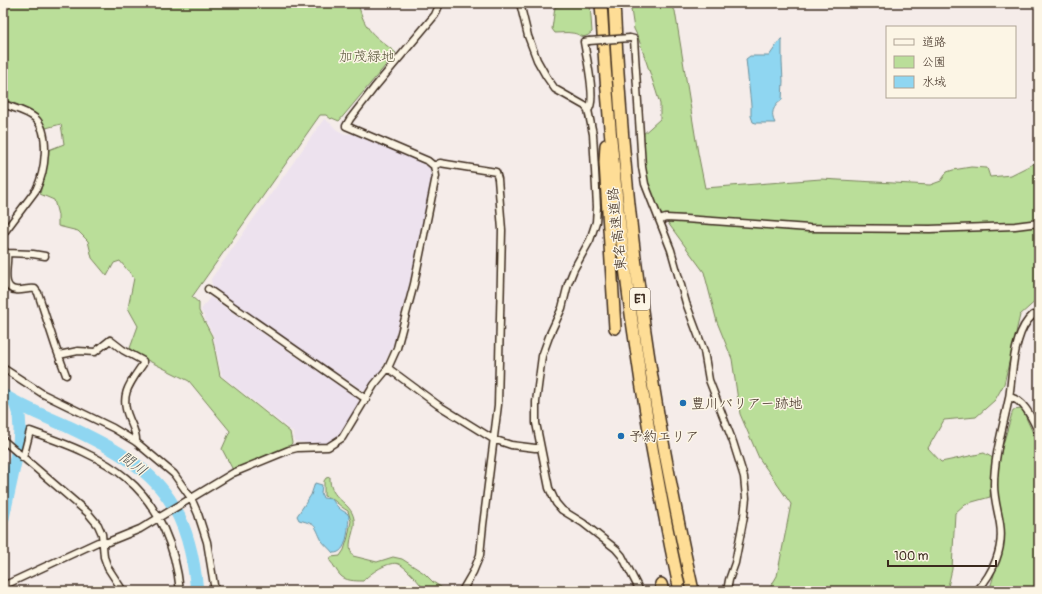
<svg xmlns="http://www.w3.org/2000/svg" width="1042" height="594" font-family="Pangolin,'Klee One',sans-serif">
  <rect width="100%" height="100%" fill="#f5ece9"/>
  <filter id="ink" filterUnits="userSpaceOnUse"><feTurbulence type="fractalNoise" baseFrequency=".025" numOctaves="2"/><feDisplacementMap in="SourceGraphic" scale="8" xChannelSelector="R" yChannelSelector="G"/><feConvolveMatrix kernelMatrix="1 2 1 2 8 2 1 2 1" color-interpolation-filters="sRGB"/></filter>
  <g filter="url(#ink)">
    <path fill="#ede2ee" d="M324,119L330,123L337,130L345,134H353L428,165L434,175L418,243L409,285L393,345L377,378L369,389L364,391L213,290L211,279Z
      M210,297L358,399V408L339,438L328,444L319,445L294,441L293,432L222,376L213,335L201,310Z"/>
    <path fill="#bade99" stroke="#7a845c" d="M3,3H358C365,32 374,35 396,53L339,121L332,118L331,119L326,115H320L192,297L199,303V311L212,336L220,376L290,432L292,443L288,448L233,470L222,449L230,431L189,381L129,351L138,326L128,308L134,278L120,261L114,263L107,276L92,258L88,241L78,231L58,226V215L54,200L40,194L45,172L46,151L64,144L61,124L46,128C36,111 22,106 3,99Z
      M576,3H590L592,32C582,41 582,34 572,33C567,32 560,33 555,33L552,29L555,7Z
      M630,3H670L675,11L698,153L705,188L821,179L930,185L941,181L947,172L953,170L971,167L987,168L990,177L1011,175L1039,161V298L1020,315L1004,384L995,400L976,417L944,420L928,448L941,462L984,453L993,458L990,497L965,504L955,513L952,569L947,591H768L777,576L791,504L759,458L740,414L732,359L717,322L704,272L657,208L646,178L641,136L660,119V104L656,91L638,37L634,29Z
      M1022,409L1039,446V591H989L1002,549V517L997,490L998,462L1013,410Z
      M330,477C329,500 351,501 354,519C356,532 345,543 353,556L377,562L393,557L402,559L424,573L433,582L447,591H425C421,584 406,567 399,564C389,560 369,574 363,581C355,581 345,581 340,575C337,572 334,565 330,561L331,557L340,556L344,550L348,537L351,521L348,511C337,505 336,499 324,496V481L326,478Z"/>
    <path fill="#8fd6f1" stroke="#6d919d" d="M781,39H782V62L783,81L782,100C773,106 770,114 775,123H756L753,122L751,116V105L746,59L750,56H769Z
      M315,483L322,485L321,493L323,498L332,499C336,506 340,510 347,513L349,516C348,527 348,554 333,553C330,549 325,545 322,541C314,525 318,525 299,520L297,516L311,495Z"/>
    <g fill="none" stroke-linecap="round" stroke-linejoin="round">
      <path stroke="#8fd6f1" stroke-width="13" d="M3,395C23,408 47,417 69,427C105,444 146,464 169,499C187,525 194,559 197,591
        M3,518L19,444L20,430L19,415L15,403"/>
      <defs>
        <path id="street" d="M520,3L528,36L537,60L546,76L555,89L585,106L588,110L593,134L597,207L596,222L590,240L574,269L568,284L562,308L550,334L542,356L536,402V423L549,488L556,503L562,510L583,523L616,549L622,556L640,591
          M630,38L634,39L642,167L645,184L671,250L686,303L704,351L709,380L733,442L744,477L746,498L744,516L735,563L729,580L727,591
          M3,104C13,108 27,111 35,118C51,133 45,172 36,190L3,234
          M588,110C597,103 586,54 584,42L589,41
          M434,166L440,163L446,164L496,172L498,179L502,230L498,405L483,525L480,555L473,572L462,591
          M659,220L666,218L685,219L809,228L930,229L1015,226L1039,223
          M3,250L7,253L33,254L45,256
          M7,253C9,263 0,289 16,290C22,291 28,288 35,289L38,293L56,348L66,375
          M208,289L366,399
          M59,355L78,351L95,352L110,340L123,350L143,361V364C130,383 119,395 129,418C132,426 137,433 136,442
          M3,368L43,394L113,428L136,442L174,474L191,498L198,514L207,542L215,591
          M388,368L438,405L493,439L511,445L535,448H541
          M1009,397C1025,400 1032,419 1039,433
          M3,440L88,513L98,525L102,534L104,557L108,568L123,591
          M23,458L30,431C63,443 99,455 126,478C159,505 176,549 180,591
          M3,586L98,542H108L140,529L233,473L289,450L297,448L328,447L342,438L374,385L388,368L397,348L414,284L436,176L434,166L428,161L346,126L350,119L374,88L435,15L440,3
          M977,591C993,573 1004,549 1000,524C998,511 994,499 994,485C994,456 1003,427 1009,398C1012,379 1012,359 1018,341C1021,330 1025,322 1033,315H1039"/>
        <path id="highway" d="M601,3C612,201 638,397 680,591
          M614,3C619,103 627,204 641,303C654,400 672,496 693,591
          M606,145L605,162L615,328
          M661,584L663,591"/>
      </defs>
      <use href="#street" stroke="#3b2a1e" stroke-width="9"/>
      <use href="#highway" stroke="#3b2a1e" stroke-width="14"/>
      <use href="#street" stroke="#fcf5e5" stroke-width="6"/>
      <use href="#highway" stroke="#fedd96" stroke-width="11"/>
      <defs>
        <path id="street-bridge" d="M589,41L630,38"/>
      </defs>
      <use href="#street-bridge" stroke="#3b2a1e" stroke-width="9" stroke-linecap="butt"/>
      <use href="#street-bridge" stroke="#fcf5e5" stroke-width="6"/>
    </g>
  </g>
  <g fill="#1f6fb2" stroke="#fcf5e5" stroke-width="1.5">
    <circle cx="683" cy="403" r="4"/>
    <circle cx="621" cy="436" r="4"/>
  </g>
  <g text-anchor="middle" dominant-baseline="central" stroke-width="3" stroke-linejoin="round" paint-order="stroke">
    <rect fill="#fcf5e5" stroke="#75675a" stroke-width="1" x="630" y="288" width="20" height="22" rx="3"/>
    <g font-size="13" font-weight="bold" fill="#3b2a1e">
      <text x="640" y="299">E1</text>
    </g>
    <g font-size="14" fill="#5b573d" stroke="#fcf5e5">
      <text x="367" y="56">加茂緑地</text>
    </g>
    <g font-size="14" fill="#3b2a1e" stroke="#fcf5e5">
      <text transform="translate(617 229) rotate(-96)">東名高速道路</text>
    </g>
    <g font-size="14" fill="#3b2a1e" stroke="#fcf5e5" text-anchor="start">
      <text x="691" y="403">豊川バリアー跡地</text>
      <text x="629" y="436">予約エリア</text>
    </g>
    <g font-size="15" font-style="italic" fill="#505553" stroke="#fcf5e5">
      <text transform="translate(133 464) rotate(36)">間川</text>
    </g>
  </g>
  <rect width="1042" height="594" fill="none" stroke="#fcf5e5" stroke-width="16"/>
  <rect x="8" y="8" width="1026" height="578" fill="none" stroke="#3b2a1e" stroke-width="1.5" filter="url(#ink)"/>
  <rect x="886" y="26" width="130" height="72" fill="#fcf5e5" stroke="#afa495"/>
  <rect x="894" y="39" width="20" height="6" fill="#fcf5e5" stroke="#afa495"/>
  <text x="922" y="46" font-size="12" fill="#3b2a1e">道路</text>
  <rect x="894" y="56" width="20" height="12" fill="#bade99" stroke="#afa495"/>
  <text x="922" y="66" font-size="12" fill="#3b2a1e">公園</text>
  <rect x="894" y="76" width="20" height="12" fill="#8fd6f1" stroke="#afa495"/>
  <text x="922" y="86" font-size="12" fill="#3b2a1e">水域</text>
  <path d="M888 560v6h108v-6" fill="none" stroke="#3b2a1e" stroke-width="2"/>
  <text x="894" y="560" font-size="12" fill="#3b2a1e" stroke="#fcf5e5" stroke-width="3" paint-order="stroke">100 m</text>
</svg>
